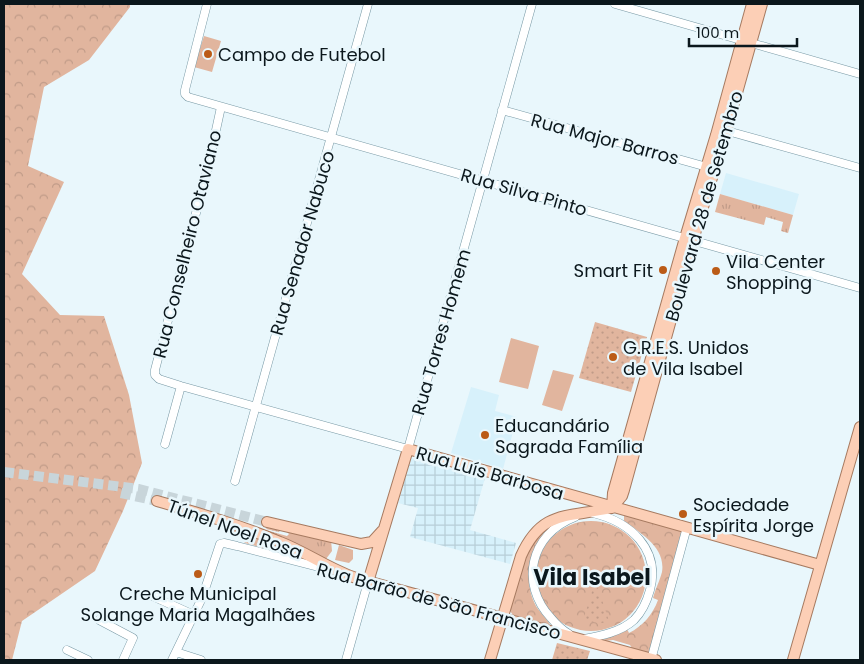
<svg xmlns="http://www.w3.org/2000/svg" width="864" height="664" font-family="Poppins,sans-serif">
  <defs>
    <pattern id="industrial-grid" width="8" height="8" patternUnits="userSpaceOnUse" patternTransform="scale(1.25)"><rect width="8" height="8" fill="#d7f1fb"/><path d="M0 4h8M4 0v8" fill="none" stroke="#b7ced7"/></pattern>
    <pattern id="grass-tufts" width="24" height="20" patternUnits="userSpaceOnUse" patternTransform="scale(1.25)"><rect width="24" height="20" fill="#e1b59e"/><path d="M3 7l-1-3M5 7V3M7 7l1-3M15 17l-1-3M17 17v-4M19 17l1-3" fill="none" stroke="#c09b88"/></pattern>
    <pattern id="forest-crowns" width="20" height="18" patternUnits="userSpaceOnUse" patternTransform="scale(1.25)"><rect width="20" height="18" fill="#e1b59e"/><path d="M2 6a3 3 0 1 1 6 0M12 15a3 3 0 1 1 6 0" fill="none" stroke="#c09b88"/></pattern>
    <pattern id="park-dots" width="8" height="8" patternUnits="userSpaceOnUse" patternTransform="scale(1.25)"><rect width="8" height="8" fill="#e1b59e"/><path d="M2 2h.1M6 6h.1" fill="none" stroke="#c09b88" stroke-width="1.8" stroke-linecap="round"/></pattern>
  </defs>
  <rect width="100%" height="100%" fill="#e9f7fc"/>
  <path fill="#d7f1fb" d="M726,173L799,194L793,215L720,194Z
    M471,387L499,395L495,411L517,417L503,469L451,453Z"/>
  <path fill="url(#industrial-grid)" d="M411,458L485,478L470,530L516,543L510,564L410,537L418,508L398,503Z"/>
  <path fill="url(#grass-tufts)" d="M720,194L793,215L788,233L781,231L783,222L766,217L764,225L715,212Z
    M237,522L287,536L289,534L287,532L280,530L279,532L266,529L268,526L331,540L332,551L326,559L290,541Z
    M232,529L284,547L309,560L245,543L238,535L230,533Z"/>
  <path fill="url(#forest-crowns)" d="M4,4H130V7L89,60L44,87L28,166L64,182L22,274L60,315L104,316L129,395L142,463L123,511L95,571L22,621L12,660H4Z
    M624,515L680,530L683,533L649,653L632,648L630,645L613,640L606,641L604,639V637L627,629L629,633C643,626 653,614 658,600L653,598C655,590 660,580 662,572C666,547 640,533 624,521Z
    M536 576a55 55 0 1 1 110 0a55 55 0 1 1-110 0Z
    M542,532L543,534C530,556 523,582 536,606C540,613 548,619 550,625L513,615L510,611L527,553L530,546Z"/>
  <path fill="url(#park-dots)" d="M595,322L647,337L631,392L579,378Z
    M593,588H598L609,621L602,623L583,621Z
    M557,643L590,651L587,660H552Z"/>
  <path fill="#e1b59e" d="M204,36L221,41L212,72L194,67Z
    M511,338L539,346L528,389L499,382Z
    M553,370L574,375L562,411L542,405Z
    M339,545L353,550V559L349,563L335,560Z
    M560,556L577,560L569,588L552,583Z"/>
  <g fill="none" stroke-linecap="round" stroke-linejoin="round">
    <path stroke="#c8d5da" stroke-width="10" stroke-dasharray="10 5" stroke-linecap="butt" d="M4,472L139,489L267,522
      M121,493L157,501"/>
    <defs>
      <path id="minor" d="M207,4L185,90V94L188,97L860,288
        M615,4L860,74
        M221,107L208,167L155,370V375L159,379L181,386L408,449L532,4
        M502,110L707,167
        M722,133L731,132L860,168
        M165,444L181,386
        M235,481L368,4
        M150,595L194,615
        M99,620L133,638L123,660
        M569,634C562,630 556,624 551,618C519,584 530,534 575,517
        M584,639C600,636 621,632 634,620C642,612 647,601 650,590C661,549 630,522 593,513
        M67,650L88,660
        M176,652L201,660
        M172,660L202,598L220,544L224,543L237,546L330,570
        M346,660L368,582
        M651,660L687,527"/>
      <path id="major" d="M157,501C198,513 240,525 280,542C306,552 329,569 356,578L656,660
        M612,508L622,496L624,490L693,240L726,132L762,4
        M612,508L613,493L685,238L716,135L752,4
        M267,522L361,544L372,542L382,531
        M368,582L408,449L820,565
        M490,660L521,556C542,509 568,518 611,508
        M793,660L860,427"/>
    </defs>
    <use href="#minor" stroke="#7899a5" stroke-width="9"/>
    <use href="#major" stroke="#a67a60" stroke-width="12"/>
    <use href="#minor" stroke="#fff" stroke-width="8"/>
    <use href="#major" stroke="#fccfb6" stroke-width="10"/>
  </g>
  <g fill="#bb5b17" stroke="#e9f7fc" stroke-width="2">
    <circle cx="208" cy="54" r="5"/>
    <circle cx="663" cy="270" r="5"/>
    <circle cx="716" cy="271" r="5"/>
    <circle cx="613" cy="357" r="5"/>
    <circle cx="485" cy="435" r="5"/>
    <circle cx="683" cy="514" r="5"/>
    <circle cx="198" cy="574" r="5"/>
  </g>
  <g text-anchor="middle" dominant-baseline="central" stroke-width="5" stroke-linejoin="round" paint-order="stroke">
    <g font-size="18" fill="#0b171c" stroke="#e9f7fc" text-anchor="start">
      <text x="218" y="54">Campo de Futebol</text>
      <text x="726" y="261">Vila Center<tspan x="726" dy="21">Shopping</tspan></text>
      <text x="653" y="270" text-anchor="end">Smart Fit</text>
      <text x="623" y="347">G.R.E.S. Unidos<tspan x="623" dy="21">de Vila Isabel</tspan></text>
      <text x="495" y="425">Educandário<tspan x="495" dy="21">Sagrada Família</tspan></text>
      <text x="693" y="504">Sociedade<tspan x="693" dy="21">Espírita Jorge</tspan></text>
      <text x="198" y="593" text-anchor="middle">Creche Municipal<tspan x="198" dy="21">Solange Maria Magalhães</tspan></text>
    </g>
    <g font-size="18" fill="#0b171c" stroke="#e9f7fc">
      <text transform="translate(605 139) rotate(15)">Rua Major Barros</text>
      <text transform="translate(524 192) rotate(16)">Rua Silva Pinto</text>
      <text transform="translate(704 206) rotate(-74)">Boulevard 28 de Setembro</text>
      <text transform="translate(302 243) rotate(-74)">Rua Senador Nabuco</text>
      <text transform="translate(187 244) rotate(-76)">Rua Conselheiro Otaviano</text>
      <text transform="translate(441 332) rotate(-74)">Rua Torres Homem</text>
      <text transform="translate(490 473) rotate(16)">Rua Luís Barbosa</text>
      <text transform="translate(235 529) rotate(20)">Túnel Noel Rosa</text>
      <text transform="translate(439 601) rotate(15)">Rua Barão de São Francisco</text>
    </g>
    <g font-size="22" font-weight="bold" fill="#0b171c" stroke="#e9f7fc">
      <text x="592" y="577">Vila Isabel</text>
    </g>
  </g>
  <rect width="864" height="664" fill="none" stroke="#0b171c" stroke-width="10"/>
  <path d="M689 38v8h108v-8" fill="none" stroke="#0b171c" stroke-width="2.5"/>
  <text x="696" y="38" font-size="15" fill="#0b171c" stroke="#e9f7fc" stroke-width="4" paint-order="stroke">100 m</text>
</svg>
